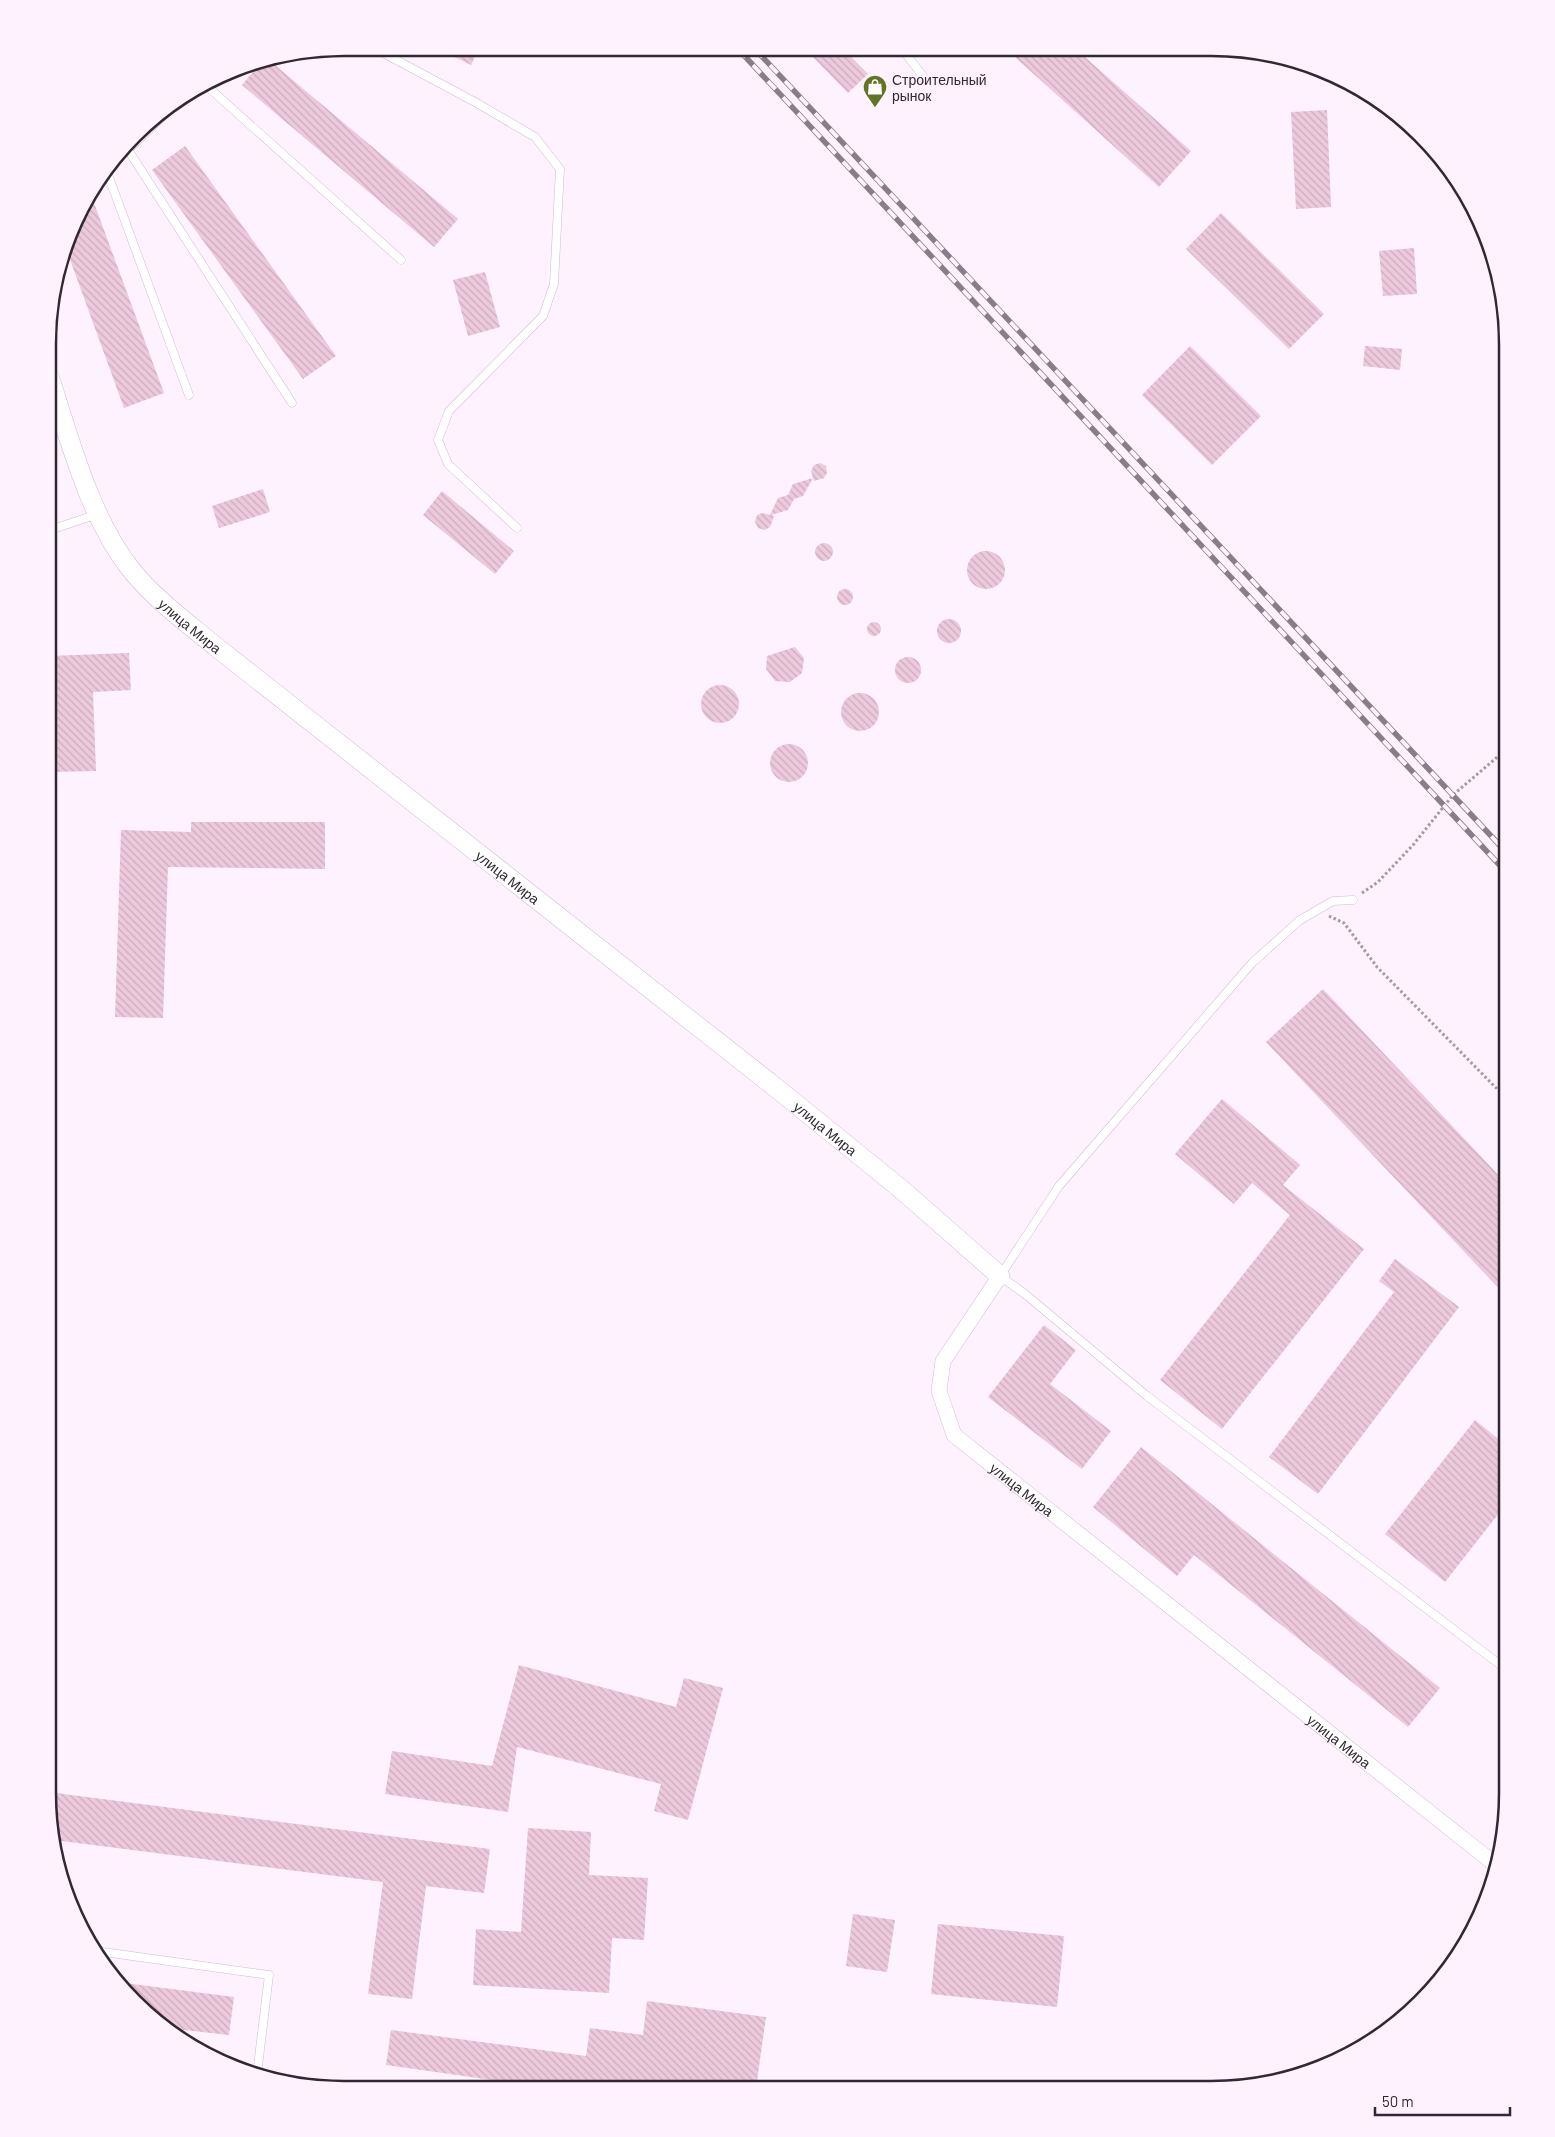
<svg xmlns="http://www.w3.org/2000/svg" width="1555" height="2137" font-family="Barlow,sans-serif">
  <defs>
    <pattern id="building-back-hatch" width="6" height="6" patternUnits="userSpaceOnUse" patternTransform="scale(1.25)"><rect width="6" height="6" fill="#ecc9db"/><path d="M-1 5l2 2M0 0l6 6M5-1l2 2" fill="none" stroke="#cbadbc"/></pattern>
  </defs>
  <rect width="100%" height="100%" fill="#fdf2fe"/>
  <path fill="url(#building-back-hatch)" d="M436,48H479L471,65Z
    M805,49H843L868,74L848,93Z
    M1006,49L1077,50L1191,151L1159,187Z
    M269,60L458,219L434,247L242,85L262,61Z
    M1327,110L1331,207L1296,209L1291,112Z
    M185,146L336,356L303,379L152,170Z
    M90,192L164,393L124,408L68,254L87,196Z
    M1221,213L1324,314L1289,349L1186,249Z
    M1414,248L1417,294L1383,296L1379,251Z
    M485,272L500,327L468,336L453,280Z
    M1190,346L1261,416L1212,465L1142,395Z
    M1365,346L1402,349L1400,370L1363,366Z
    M820,463L826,466L827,473L824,478L814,481L813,478L803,496L794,499L788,510L771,515L774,516L770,527L765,530L758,528L755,522L757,515L763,513L770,515L778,498L788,495L793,484L813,478L811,471L814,465Z
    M263,489L270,512L219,528L212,506Z
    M442,491L514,551L495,574L423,515Z
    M815 552a9 9 0 1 1 18 0a9 9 0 1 1-18 0Z
    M967 570a19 19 0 1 1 38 0a19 19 0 1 1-38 0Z
    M837 597a8 8 0 1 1 16 0a8 8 0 1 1-16 0Z
    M937 631a12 12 0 1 1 24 0a12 12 0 1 1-24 0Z
    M867 629a7 7 0 1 1 14 0a7 7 0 1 1-14 0Z
    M795,647L804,658L802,673L790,682L775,681L766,669L767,656Z
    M129,653L131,690L93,692L96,771L49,772V656Z
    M895 670a13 13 0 1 1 26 0a13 13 0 1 1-26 0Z
    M701 704a19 19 0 1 1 38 0a19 19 0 1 1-38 0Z
    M841 712a19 19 0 1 1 38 0a19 19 0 1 1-38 0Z
    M770 763a19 19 0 1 1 38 0a19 19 0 1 1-38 0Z
    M191,822H325V869L168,867L163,1018L115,1017L121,830L191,832Z
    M1323,989L1507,1184V1297L1266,1042Z
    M1222,1099L1300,1165L1283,1185L1364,1249L1222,1429L1160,1380L1290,1215L1252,1183L1234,1204L1175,1154Z
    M1395,1259L1459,1307L1318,1494L1269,1457L1394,1292L1379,1281Z
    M1044,1325L1076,1350L1050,1384L1111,1431L1082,1469L988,1397Z
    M1475,1420L1507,1446V1503L1445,1582L1385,1534Z
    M1141,1447L1440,1688L1408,1727L1194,1555L1177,1576L1093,1507Z
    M519,1665L676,1707L684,1678L723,1688L688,1820L654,1811L661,1784L517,1747L508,1812L385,1794L392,1751L492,1766Z
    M48,1792L490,1849L484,1893L426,1886L412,1999L368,1994L383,1882L54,1840Z
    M528,1828L591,1832L589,1875L648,1878L644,1940L612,1938L609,1993L473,1985L476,1929L521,1932Z
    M853,1914L895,1920L887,1972L846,1966Z
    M938,1924L1064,1936L1057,2007L931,1994Z
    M117,1982L234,1997L229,2035L166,2028L121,1988Z
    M647,2001L766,2017L756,2088H549L386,2065L391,2030L586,2056L590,2028L643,2035Z"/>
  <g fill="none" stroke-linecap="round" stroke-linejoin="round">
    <defs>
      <path id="service" d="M374,48L475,102L535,137L560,169L554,284L543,316L449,411L438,440L448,464L517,528
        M902,49L923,76
        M208,87L401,260
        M128,150L292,403
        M124,152L128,150L170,109
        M107,172L189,395
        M50,530L98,514
        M1353,900L1333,901L1300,920L1252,963L1059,1186L1000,1276L1025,1294L1147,1396L1507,1670
        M96,1951L269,1975L257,2074"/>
      <g id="minor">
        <path id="s1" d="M1000,1276L943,1361L939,1391L954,1435L1496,1865"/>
      </g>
      <g id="tertiary">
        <path id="s2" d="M50,379C69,438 90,517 129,567C153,598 185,621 215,646L775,1087L901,1189L1000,1276"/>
      </g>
    </defs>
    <use href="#service" stroke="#d2bad4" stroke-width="9"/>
    <use href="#minor" stroke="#d2bad4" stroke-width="16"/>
    <use href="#tertiary" stroke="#d2bad4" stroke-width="20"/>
    <path stroke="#a49aa5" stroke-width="3" stroke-dasharray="2.5 2.5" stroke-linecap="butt" d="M1507,573L1505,552L1507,538
      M1362,893L1378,882L1413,845L1453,795L1502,753L1507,742
      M1329,916L1344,923L1377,967L1507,1099"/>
    <use href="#service" stroke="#fff" stroke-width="8"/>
    <use href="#minor" stroke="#fff" stroke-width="15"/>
    <use href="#tertiary" stroke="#fff" stroke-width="19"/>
    <defs>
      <path id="rail" d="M738,49L1507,873
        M755,49L1507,853"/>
    </defs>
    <use href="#rail" stroke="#887d89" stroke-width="5.5"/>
    <use href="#rail" stroke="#fdf2fe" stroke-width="4" stroke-dasharray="11" stroke-linecap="butt"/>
  </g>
  <defs>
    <symbol id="shop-pin" viewBox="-11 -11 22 30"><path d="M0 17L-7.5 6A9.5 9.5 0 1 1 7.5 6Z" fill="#617525" stroke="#fdf2fe"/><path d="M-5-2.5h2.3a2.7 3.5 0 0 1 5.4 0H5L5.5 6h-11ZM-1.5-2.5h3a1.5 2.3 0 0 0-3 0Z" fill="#fff"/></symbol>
  </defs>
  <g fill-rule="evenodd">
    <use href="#shop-pin" x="861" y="73" width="28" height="38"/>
  </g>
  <g text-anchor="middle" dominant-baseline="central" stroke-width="4" stroke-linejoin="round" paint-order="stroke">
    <g font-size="14" fill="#322833" stroke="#fdf2fe" text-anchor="start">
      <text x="892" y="79">Строительный<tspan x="892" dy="16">рынок</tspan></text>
    </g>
    <g font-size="14" fill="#322833" stroke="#fdf2fe">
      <text stroke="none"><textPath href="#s2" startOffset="290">улица Мира</textPath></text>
      <text stroke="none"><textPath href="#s2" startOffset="695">улица Мира</textPath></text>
      <text stroke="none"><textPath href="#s2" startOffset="1100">улица Мира</textPath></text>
      <text stroke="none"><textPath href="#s1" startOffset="266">улица Мира</textPath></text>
      <text stroke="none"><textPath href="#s1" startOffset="671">улица Мира</textPath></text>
    </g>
  </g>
  <path d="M0 0H1555V2137H0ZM344 56H1211A288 288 0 0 1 1499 344V1793A288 288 0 0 1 1211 2081H344A288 288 0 0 1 56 1793V344A288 288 0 0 1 344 56Z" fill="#fdf2fe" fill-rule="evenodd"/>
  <path fill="none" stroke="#322833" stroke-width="2.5" d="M344 56H1211A288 288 0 0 1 1499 344V1793A288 288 0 0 1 1211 2081H344A288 288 0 0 1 56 1793V344A288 288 0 0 1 344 56Z"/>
  <path d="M1375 2107v8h135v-8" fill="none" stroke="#322833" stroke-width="2.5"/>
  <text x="1382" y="2107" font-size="15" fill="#322833" stroke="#fdf2fe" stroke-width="4" paint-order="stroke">50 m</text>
</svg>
